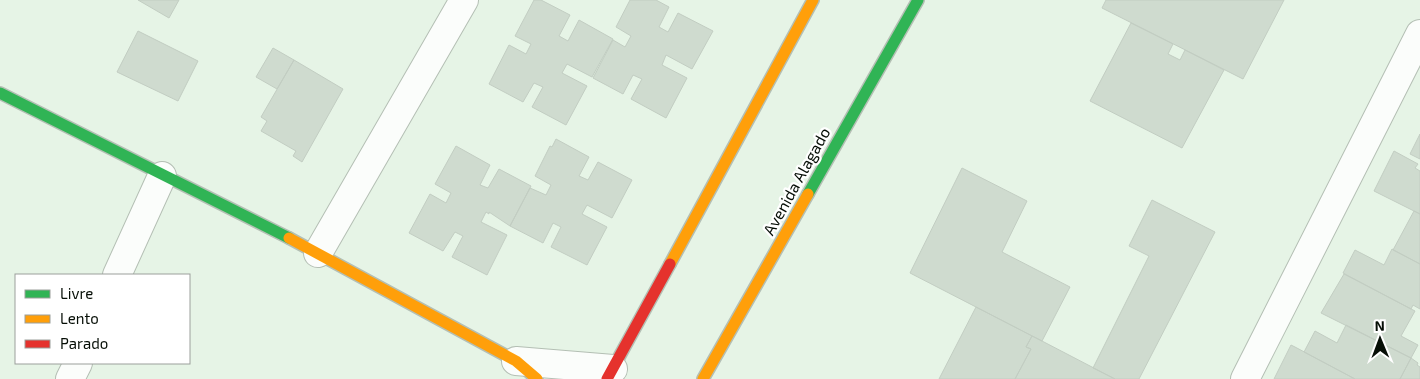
<svg xmlns="http://www.w3.org/2000/svg" width="1420" height="379" font-family="'Exo 2',sans-serif">
  <rect width="100%" height="100%" fill="#e6f4e6"/>
  <path fill="#cfdbcf" stroke="#c2cdc2" d="M138,0H179L169,18Z
    M534,0H541L570,15L559,36L568,41L579,20L613,39L592,77L567,64L562,73L587,86L566,125L532,107L543,87L534,83L523,102L489,84L509,45L526,54L531,44L515,36Z
    M630,0H656L669,7L659,27L668,32L678,13L713,31L692,69L666,55L662,65L687,78L666,118L631,99L642,79L633,75L623,94L593,78L613,40L625,47L631,36L616,27Z
    M1106,0H1284L1243,79L1102,8Z
    M1131,23L1173,44L1168,54L1180,60L1185,50L1224,70L1182,148L1090,101Z
    M138,31L198,61L178,101L117,72Z
    M273,48L294,60L277,89L256,77Z
    M294,60L343,89L302,162L293,156L296,151L261,131L267,121L261,117Z
    M1420,134V159L1410,154Z
    M556,139L589,157L579,176L588,180L598,162L632,180L612,218L587,205L582,214L607,227L587,265L551,247L561,227L553,223L543,243L510,226L530,188L546,195L551,185L535,176L550,146L552,147Z
    M456,146L490,165L480,185L488,188L499,169L531,186L510,226L489,212V214L486,212L481,222L507,235L487,275L452,257L463,236L455,232L443,251L409,233L430,194L446,203L451,193L435,184Z
    M1394,151L1418,164L1415,168L1420,171V214L1374,191Z
    M962,168L1027,201L1002,252L1070,287L1042,341L910,273Z
    M1152,200L1215,232L1139,379H1115L1093,368L1149,256L1129,246Z
    M1414,211L1420,214V264L1393,250Z
    M1392,249L1420,264V309L1413,305L1411,309L1343,273L1355,250L1384,265Z
    M1344,274L1415,311L1401,336L1418,345L1411,358L1321,313Z
    M976,307L1032,336L1026,347L1031,349L1015,379H939Z
    M1346,325L1411,358L1400,379H1355L1304,352L1315,331L1337,343Z
    M1032,336L1042,341L1115,379H1015L1031,349L1026,347Z
    M1291,345L1295,347L1355,379H1274Z
    M1411,358L1418,363L1417,365L1420,367V379H1400Z"/>
  <g fill="none" stroke-linecap="round" stroke-linejoin="round">
    <defs>
      <path id="street" d="M318,253L464,0
        M117,275L162,176
        M516,361L613,369
        M70,379L78,363
        M1245,379L1420,34"/>
      <path id="fast" d="M0,93L289,238
        M808,194L918,0"/>
      <path id="slow" d="M289,238L516,361L537,379
        M670,264L813,0
        M703,379L808,194"/>
      <path id="jam" d="M607,379L670,264"/>
    </defs>
    <use href="#street" stroke="#b4bfb4" stroke-width="30"/>
    <use href="#fast" stroke="#b4bfb4" stroke-width="14"/>
    <use href="#slow" stroke="#b4bfb4" stroke-width="14"/>
    <use href="#jam" stroke="#b4bfb4" stroke-width="14"/>
    <use href="#street" stroke="#fbfdfb" stroke-width="28"/>
    <use href="#fast" stroke="#30b455" stroke-width="11"/>
    <use href="#slow" stroke="#ff9f0a" stroke-width="11"/>
    <use href="#jam" stroke="#e5322d" stroke-width="11"/>
  </g>
  <g text-anchor="middle" dominant-baseline="central" stroke-width="4.5" stroke-linejoin="round" paint-order="stroke">
    <g font-size="16" fill="#060e06" stroke="#fff">
      <text transform="translate(796 181) rotate(-61)">Avenida Alagado</text>
    </g>
  </g>
  <rect x="15" y="274" width="175" height="90" fill="#ffffff" stroke="#9b9f9b"/>
  <rect x="25" y="290" width="25" height="8" fill="#30b455" stroke="#9b9f9b"/>
  <text x="60" y="299" font-size="15" fill="#060e06">Livre</text>
  <rect x="25" y="315" width="25" height="8" fill="#ff9f0a" stroke="#9b9f9b"/>
  <text x="60" y="324" font-size="15" fill="#060e06">Lento</text>
  <rect x="25" y="340" width="25" height="8" fill="#e5322d" stroke="#9b9f9b"/>
  <text x="60" y="349" font-size="15" fill="#060e06">Parado</text>
  <g transform="translate(1380 339) rotate(359)" stroke="#ffffff" stroke-width="4" paint-order="stroke">
  <path d="M0-4L9 19L0 12L-9 19Z" fill="#060e06"/>
  <text y="-8" font-size="14" font-weight="bold" text-anchor="middle" fill="#060e06">N</text>
  </g>
</svg>
